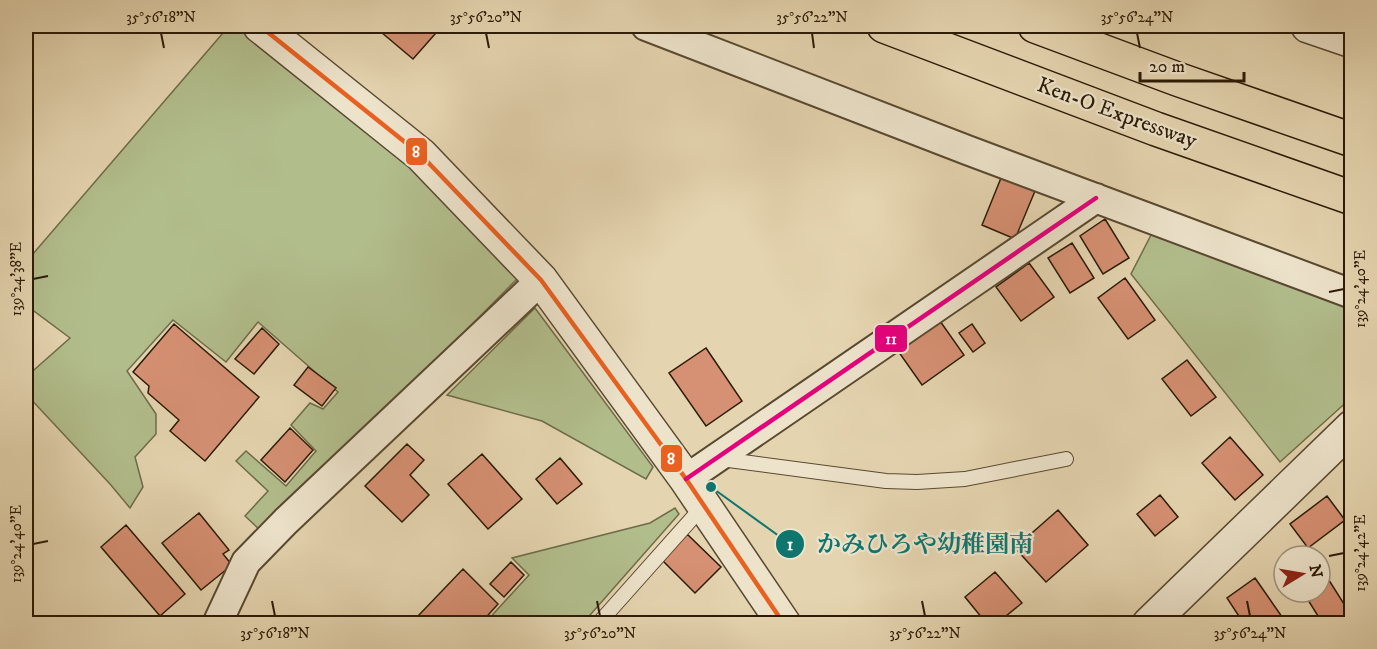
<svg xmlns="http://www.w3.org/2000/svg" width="1377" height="649" font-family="'IM FELL DW Pica','Noto Serif JP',serif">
  <rect width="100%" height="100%" fill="#e4d4af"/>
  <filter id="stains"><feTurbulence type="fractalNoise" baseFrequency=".00333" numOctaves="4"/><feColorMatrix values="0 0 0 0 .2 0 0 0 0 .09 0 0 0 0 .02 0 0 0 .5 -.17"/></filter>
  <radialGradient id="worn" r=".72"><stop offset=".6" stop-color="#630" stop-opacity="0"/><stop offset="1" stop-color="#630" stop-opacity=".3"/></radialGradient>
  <path fill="#b2bd8c" stroke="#6e6c49" stroke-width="1.5" d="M229,26H241L395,151L517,279L373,424L261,531L245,516L268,491L236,461L246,451L286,486L316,451L291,425L310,403L323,409L338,392L258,322L226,362L173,320L127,371L156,414V434L135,457L143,487L130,508L110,484L26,394V377L70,338L26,305V262Z
    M1151,235L1196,243L1351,302V398L1280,462L1131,274Z
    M535,308L653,467L646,479L542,421L447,395Z
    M675,508L679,514L583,623H485L529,575L512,558L650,523Z"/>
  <path fill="#d69073" stroke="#2b1b06" stroke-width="1.5" d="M377,26H426L435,34L413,59L375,27Z
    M1001,178L1035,191L1015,239L982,225Z
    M1105,219L1129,258L1103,274L1080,236Z
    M1072,243L1094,278L1070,293L1048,258Z
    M1029,263L1054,297L1021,321L996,287Z
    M1125,278L1155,320L1128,339L1098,298Z
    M940,321L964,355L922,385L898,351Z
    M174,324L259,397L205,461L170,431L179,420L148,393L149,386L133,372Z
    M972,324L985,343L973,352L959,333Z
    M262,328L279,344L254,374L235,359Z
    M706,348L742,401L706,426L669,373Z
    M1187,360L1216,397L1191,416L1162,379Z
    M308,367L336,388L322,406L294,385Z
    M290,428L313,450L285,482L261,460Z
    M1230,437L1263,475L1235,500L1202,463Z
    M407,444L424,460L410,475L429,495L402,522L365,486Z
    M482,454L522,499L488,529L448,484Z
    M560,458L582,484L557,504L536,479Z
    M1160,495L1178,517L1155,536L1137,514Z
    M1327,496L1345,520L1308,548L1290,524Z
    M1058,510L1088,545L1046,582L1015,548Z
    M199,513L229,550L223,554L232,565L201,590L162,543Z
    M126,525L185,594L160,616L101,547Z
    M687,534L721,567L695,593L662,560Z
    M511,562L524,575L504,597L490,584Z
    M1320,566L1351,615L1339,624H1323L1303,592H1320Z
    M463,569L498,604L480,624H428L419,615Z
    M995,572L1022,603L996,624H987L965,597Z
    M1255,578L1287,624H1244L1227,598Z"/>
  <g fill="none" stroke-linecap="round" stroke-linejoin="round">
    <defs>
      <path id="service" d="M721,459L886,481L917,482L965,479L1066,459
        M598,624L704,505"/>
      <path id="minor" d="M646,26L967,150L1352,294
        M686,479L1096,198
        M217,624L246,562L286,521L541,280"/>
      <path id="tertiary" d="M260,26L421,155L541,280L686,479L784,624
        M1308,26L1352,41
        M1149,624L1352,427"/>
      <path id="motorway" d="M884,26L1156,129L1352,198
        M1035,26L1177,79L1352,140"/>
    </defs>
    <use href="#service" stroke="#594930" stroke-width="16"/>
    <use href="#minor" stroke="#594930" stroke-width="32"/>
    <use href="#tertiary" stroke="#594930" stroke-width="36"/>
    <use href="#motorway" stroke="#2b1b06" stroke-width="36"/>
    <use href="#service" stroke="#ede3cb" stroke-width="14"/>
    <use href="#minor" stroke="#ede3cb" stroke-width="28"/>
    <use href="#tertiary" stroke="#ede3cb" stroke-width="33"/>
    <use href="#motorway" stroke="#e4d4af" stroke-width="33"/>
    <defs>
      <path id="bus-1" d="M260,26L421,155L541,280L686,479L784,624"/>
      <path id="bus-2" d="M686,479L1096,198"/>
    </defs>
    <use href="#bus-1" stroke="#ede3cb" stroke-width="9"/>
    <use href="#bus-2" stroke="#ede3cb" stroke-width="9"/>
    <use href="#bus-1" stroke="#e86121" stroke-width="4.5"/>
    <use href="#bus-2" stroke="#e5007d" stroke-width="4.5"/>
  </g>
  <path fill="none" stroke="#2b1b06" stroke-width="2" d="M161,33L164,48M486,33L489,48M812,33L814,48M1137,33L1140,48M33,279L48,276M1329,292L1344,289M33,544L48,541M1329,556L1344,553M272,601L275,616M597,601L600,616M922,601L925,616M1247,601L1250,616"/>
  <g text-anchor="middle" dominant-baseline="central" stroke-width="4.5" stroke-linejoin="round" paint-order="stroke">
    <g font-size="22" fill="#2b1b06" stroke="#ede3cb">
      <text transform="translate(1117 113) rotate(20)">Ken-O Expressway</text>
    </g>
  </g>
  <path fill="none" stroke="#0f766e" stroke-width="2" d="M711 487L790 544"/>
  <g fill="#0f766e" stroke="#ede3cb" stroke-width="2">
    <circle cx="711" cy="487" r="6"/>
    <circle cx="790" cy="544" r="15"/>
  </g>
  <g font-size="18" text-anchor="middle" font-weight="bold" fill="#fff">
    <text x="790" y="550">1</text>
  </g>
  <g font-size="24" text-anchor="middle" font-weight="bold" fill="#0f766e" stroke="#ede3cb" stroke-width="4.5" stroke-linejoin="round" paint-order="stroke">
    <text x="925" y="552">かみひろや幼稚園南</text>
  </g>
  <g stroke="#ede3cb" stroke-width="2">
    <rect x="405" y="137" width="23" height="29" rx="6" fill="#e86121"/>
    <rect x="874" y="324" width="34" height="29" rx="6" fill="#e5007d"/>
    <rect x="660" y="444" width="23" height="29" rx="6" fill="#e86121"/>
  </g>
  <g font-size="16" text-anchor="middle" font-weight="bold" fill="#fff">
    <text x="416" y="157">8</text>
    <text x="891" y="344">11</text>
    <text x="671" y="464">8</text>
  </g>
  <rect width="1377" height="649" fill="none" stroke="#e4d4af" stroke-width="66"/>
  <g transform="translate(1302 574) rotate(79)"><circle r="28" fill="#ede3cb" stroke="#9f937c" stroke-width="1.5"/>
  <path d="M0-4.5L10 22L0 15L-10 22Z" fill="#8f2418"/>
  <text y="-9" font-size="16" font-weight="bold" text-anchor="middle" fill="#2b1b06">N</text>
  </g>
  <path d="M1140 72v9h104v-9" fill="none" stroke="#2b1b06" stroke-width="3"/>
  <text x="1149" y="72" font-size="18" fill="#2b1b06" stroke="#ede3cb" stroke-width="4.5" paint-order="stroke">20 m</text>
  <rect x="33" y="33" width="1311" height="583" fill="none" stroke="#2b1b06" stroke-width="2"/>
  <g font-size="15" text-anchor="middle" fill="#2b1b06">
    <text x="161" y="22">35°56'18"N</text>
    <text x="486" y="22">35°56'20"N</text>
    <text x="812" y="22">35°56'22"N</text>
    <text x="1137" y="22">35°56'24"N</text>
    <text transform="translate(16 279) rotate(-90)" y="5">139°24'38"E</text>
    <text transform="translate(1360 289) rotate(-90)" y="5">139°24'40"E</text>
    <text transform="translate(16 544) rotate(-90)" y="5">139°24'40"E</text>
    <text transform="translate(1360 553) rotate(-90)" y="5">139°24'42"E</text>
    <text x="275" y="638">35°56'18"N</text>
    <text x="600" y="638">35°56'20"N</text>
    <text x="925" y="638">35°56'22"N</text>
    <text x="1250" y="638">35°56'24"N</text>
  </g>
  <rect width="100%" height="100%" filter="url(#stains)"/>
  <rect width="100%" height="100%" fill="url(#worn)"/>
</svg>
